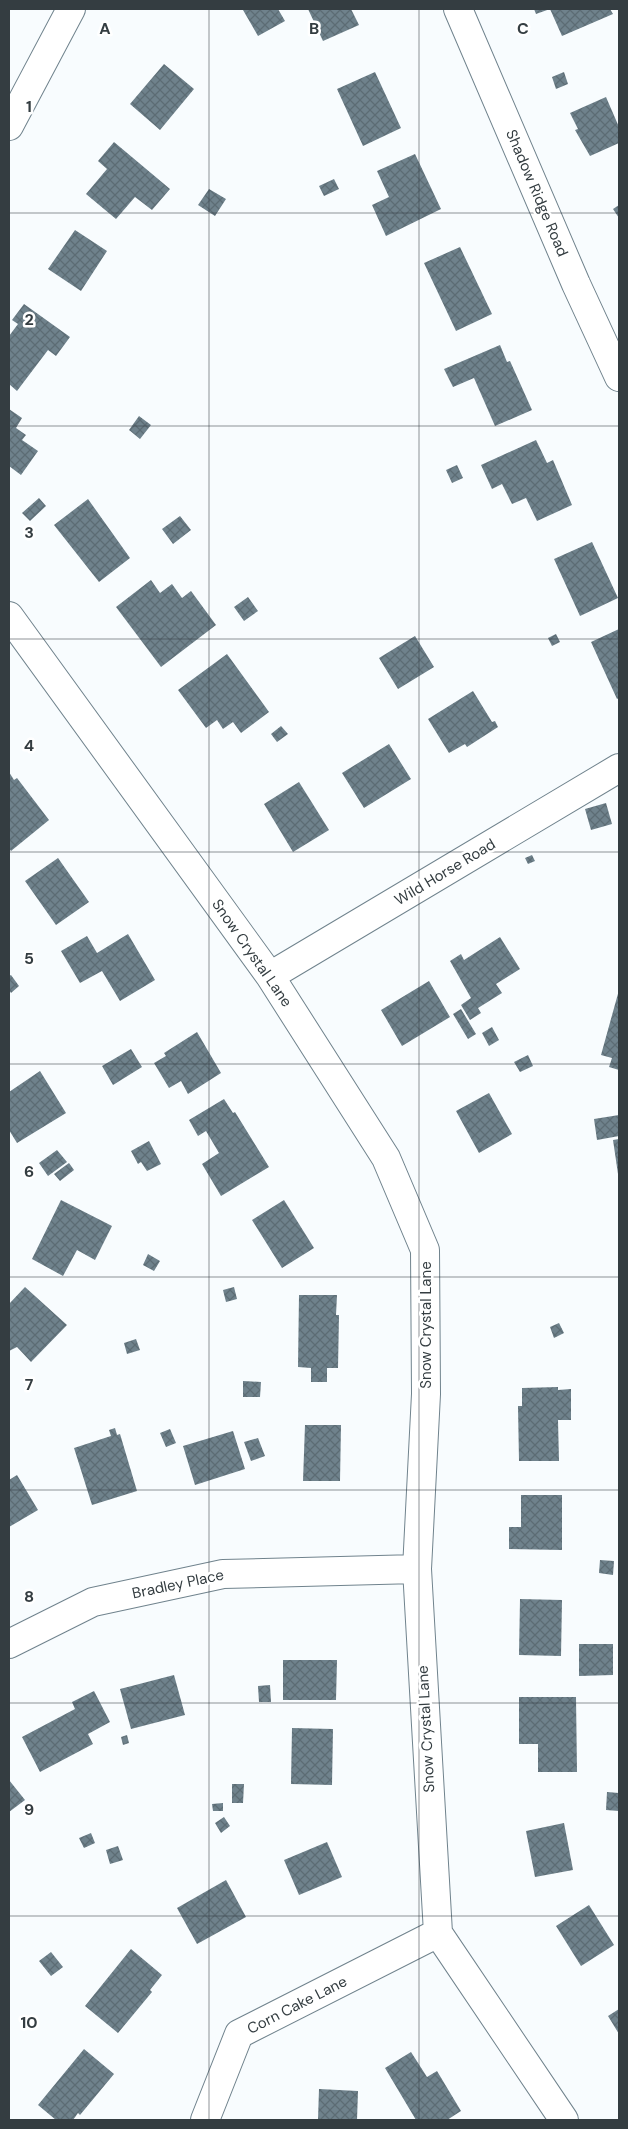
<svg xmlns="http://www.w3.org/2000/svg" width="628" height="2129" font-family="'DM Sans',sans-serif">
  <defs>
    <pattern id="building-cross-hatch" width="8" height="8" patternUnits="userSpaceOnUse" patternTransform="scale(1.25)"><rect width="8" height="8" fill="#6f828c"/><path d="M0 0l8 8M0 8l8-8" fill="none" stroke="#5c6c74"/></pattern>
  </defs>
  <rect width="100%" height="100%" fill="#f8fcfe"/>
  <path fill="url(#building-cross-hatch)" d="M245,9H278L285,21L258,36L243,10Z
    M308,9H351L359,25L323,41Z
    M534,9H550L536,14Z
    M550,9H610L613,14L562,36Z
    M164,64L194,89L160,130L130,104Z
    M375,72L401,128L363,146L337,89Z
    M564,72L568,84L556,89L552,77Z
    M606,97L619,127V143L590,156L575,130L578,129L570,113Z
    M114,142L170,189L152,210L135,197L116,219L86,194L107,169L98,161Z
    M415,154L441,209L386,236L372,205L389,197L377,171Z
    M334,179L339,189L324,196L319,186Z
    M209,189L226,199L215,216L198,205Z
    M619,205V218L613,209Z
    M75,230L107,251L81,291L48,269Z
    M460,247L492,314L456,331L424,263Z
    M24,304L70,337L56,356L48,350L17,391L9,384V336L18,324L12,320Z
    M500,345L507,362L510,361L532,410L495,426L474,378L453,387L444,369Z
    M9,409L22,418L16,428L26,435L22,440L38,451L21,475L9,466Z
    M139,416L151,425L140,439L129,430Z
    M536,440L547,463L553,460L572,505L537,521L526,498L512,504L502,484L492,489L481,465Z
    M457,465L463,478L452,483L446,470Z
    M39,498L46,506L30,521L22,513Z
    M88,499L130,558L99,582L54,525Z
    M180,516L191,530L173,544L162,529Z
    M592,542L618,598L580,616L554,559Z
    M151,580L160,593L172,584L182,598L191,591L216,625L161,667L116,607Z
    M248,597L258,611L244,621L234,607Z
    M619,629V698L617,699L591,642Z
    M556,634L560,642L552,646L548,638Z
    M415,636L434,667L398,689L379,658Z
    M227,654L269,712L241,733L233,722L223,729L217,720L206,728L178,690Z
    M473,691L492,722L495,721L498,727L467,747L465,744L449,753L428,719Z
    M281,726L288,734L277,742L271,734Z
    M389,744L411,779L364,808L342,773Z
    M9,772L14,780L17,778L49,820L11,851L9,848Z
    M299,782L329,830L293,852L264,804Z
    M606,803L612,824L591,830L585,809Z
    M532,855L535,861L528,864L525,858Z
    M58,858L89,902L56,925L25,881Z
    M128,934L155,980L120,1001L102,971L80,983L61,951L87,936L97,953Z
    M500,937L520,969L496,984L502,993L478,1008L481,1013L470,1020L461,1005L471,998L450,961L461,954L464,960Z
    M11,975L19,986L11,993L9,990V976Z
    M429,981L450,1017L402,1046L381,1010Z
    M619,990V1070L609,1067L612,1058L601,1055Z
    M461,1009L476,1034L468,1039L453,1014Z
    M492,1027L499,1040L489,1046L482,1033Z
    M197,1032L221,1073L188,1094L181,1081L169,1088L154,1063L166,1056L164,1053Z
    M131,1049L142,1067L113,1085L102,1066Z
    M528,1055L533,1066L520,1072L514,1062Z
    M40,1071L66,1113L17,1143L9,1130V1092Z
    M489,1093L512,1134L479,1153L456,1111Z
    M224,1099L233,1113L235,1112L269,1167L221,1196L202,1164L219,1153L206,1131L198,1136L189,1120Z
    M619,1115V1136L597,1140L594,1119Z
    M619,1139V1174H618L613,1140Z
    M149,1141L161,1164L147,1171L141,1162L138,1164L131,1151Z
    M57,1150L67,1162L48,1176L39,1163Z
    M69,1163L74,1170L60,1181L54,1174Z
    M61,1200L112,1226L95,1260L77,1250L63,1276L32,1259Z
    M284,1200L314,1248L282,1268L252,1220Z
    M148,1254L160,1261L154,1271L143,1265Z
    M25,1287L67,1325L31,1362L17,1347L9,1351V1304Z
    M234,1287L237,1299L226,1302L223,1290Z
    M299,1295H337L336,1315H339L338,1368H327V1382H311V1368L298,1367Z
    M559,1323L564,1333L554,1338L550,1327Z
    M136,1339L140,1350L127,1354L124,1343Z
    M243,1381L261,1382L260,1397H243Z
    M558,1387V1390L571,1389V1420H558L559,1461H519L518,1406H522V1388Z
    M305,1425H341L340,1481H303Z
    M115,1428L117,1435L120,1434L137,1491L92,1505L74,1448L111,1436L109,1430Z
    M170,1429L176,1443L166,1447L160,1433Z
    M233,1431L245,1469L195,1485L183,1446Z
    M258,1438L265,1456L251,1461L244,1442Z
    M17,1475L38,1510L9,1527V1480Z
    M521,1495H562V1550L509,1549V1527H521Z
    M600,1560L614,1561L613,1575L599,1573Z
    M520,1599L562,1600L561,1656L519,1655Z
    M579,1644H613V1675L579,1676Z
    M283,1660H337L336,1700H283Z
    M174,1675L185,1715L131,1729L120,1689Z
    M270,1685L271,1702H259L258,1686Z
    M94,1691L110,1722L88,1734L93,1744L40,1772L22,1737L75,1709L72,1702Z
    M519,1697H576L577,1772H538V1744H519Z
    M292,1728L333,1729L332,1785L291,1784Z
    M127,1735L129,1743L123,1745L121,1737Z
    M9,1780L25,1800L9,1812Z
    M232,1784H244L243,1803H232Z
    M607,1792L619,1793V1811L606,1810Z
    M223,1803V1811H213L212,1804Z
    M224,1817L230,1826L221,1833L215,1823Z
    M564,1823L573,1870L535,1877L526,1831Z
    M91,1833L95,1843L84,1848L79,1838Z
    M327,1842L342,1877L299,1895L284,1860Z
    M118,1846L123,1860L110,1864L106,1850Z
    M226,1880L246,1917L197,1944L177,1908Z
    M589,1905L614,1945L581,1966L556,1926Z
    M131,1949L162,1975L150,1990L152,1992L118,2033L85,2006Z
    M51,1952L63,1967L51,1976L39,1961Z
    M619,2009V2034L608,2016Z
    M84,2049L114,2074L80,2115L78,2113L73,2120H56L38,2105Z
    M411,2052L427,2077L437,2071L461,2111L447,2120H416L385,2068Z
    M319,2089L358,2091L357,2120H318Z"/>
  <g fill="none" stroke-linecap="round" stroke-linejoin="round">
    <defs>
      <path id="minor" d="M458,9L576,284L619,377
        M9,126L71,9
        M9,616L270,976L386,1158L425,1250L426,1394L417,1569L438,1933L564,2120
        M270,976L619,768
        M9,1644L93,1602L223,1574L417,1569
        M205,2120L239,2034L438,1933"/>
    </defs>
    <use href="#minor" stroke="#70838d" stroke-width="30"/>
    <use href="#minor" stroke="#fff" stroke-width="28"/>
  </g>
  <path fill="none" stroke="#343d41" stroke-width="1" stroke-opacity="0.55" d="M209,9V2120M419,9V2120M9,213H619M9,426H619M9,639H619M9,852H619M9,1064H619M9,1277H619M9,1490H619M9,1703H619M9,1916H619"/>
  <g text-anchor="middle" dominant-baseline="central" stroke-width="5" stroke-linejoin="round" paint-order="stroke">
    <g font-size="15" fill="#343d41" stroke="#fff">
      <text transform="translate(537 193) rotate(67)">Shadow Ridge Road</text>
      <text transform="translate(445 872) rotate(-31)">Wild Horse Road</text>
      <text transform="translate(252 953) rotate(55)">Snow Crystal Lane</text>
      <text transform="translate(426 1325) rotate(-90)">Snow Crystal Lane</text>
      <text transform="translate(178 1584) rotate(-12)">Bradley Place</text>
      <text transform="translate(426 1729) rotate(-93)">Snow Crystal Lane</text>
      <text transform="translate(297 2005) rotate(-27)">Corn Cake Lane</text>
    </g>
  </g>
  <g font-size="16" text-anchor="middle" font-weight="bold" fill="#343d41" stroke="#fff" stroke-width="5" stroke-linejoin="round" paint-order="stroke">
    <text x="105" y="34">A</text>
    <text x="314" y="34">B</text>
    <text x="523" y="34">C</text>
    <text x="29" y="112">1</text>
    <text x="29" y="325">2</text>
    <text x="29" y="538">3</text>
    <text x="29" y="751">4</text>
    <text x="29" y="964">5</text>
    <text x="29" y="1177">6</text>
    <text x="29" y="1390">7</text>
    <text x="29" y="1602">8</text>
    <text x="29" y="1815">9</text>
    <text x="29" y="2028">10</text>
  </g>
  <rect width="628" height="2129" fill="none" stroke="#343d41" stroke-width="20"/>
</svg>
